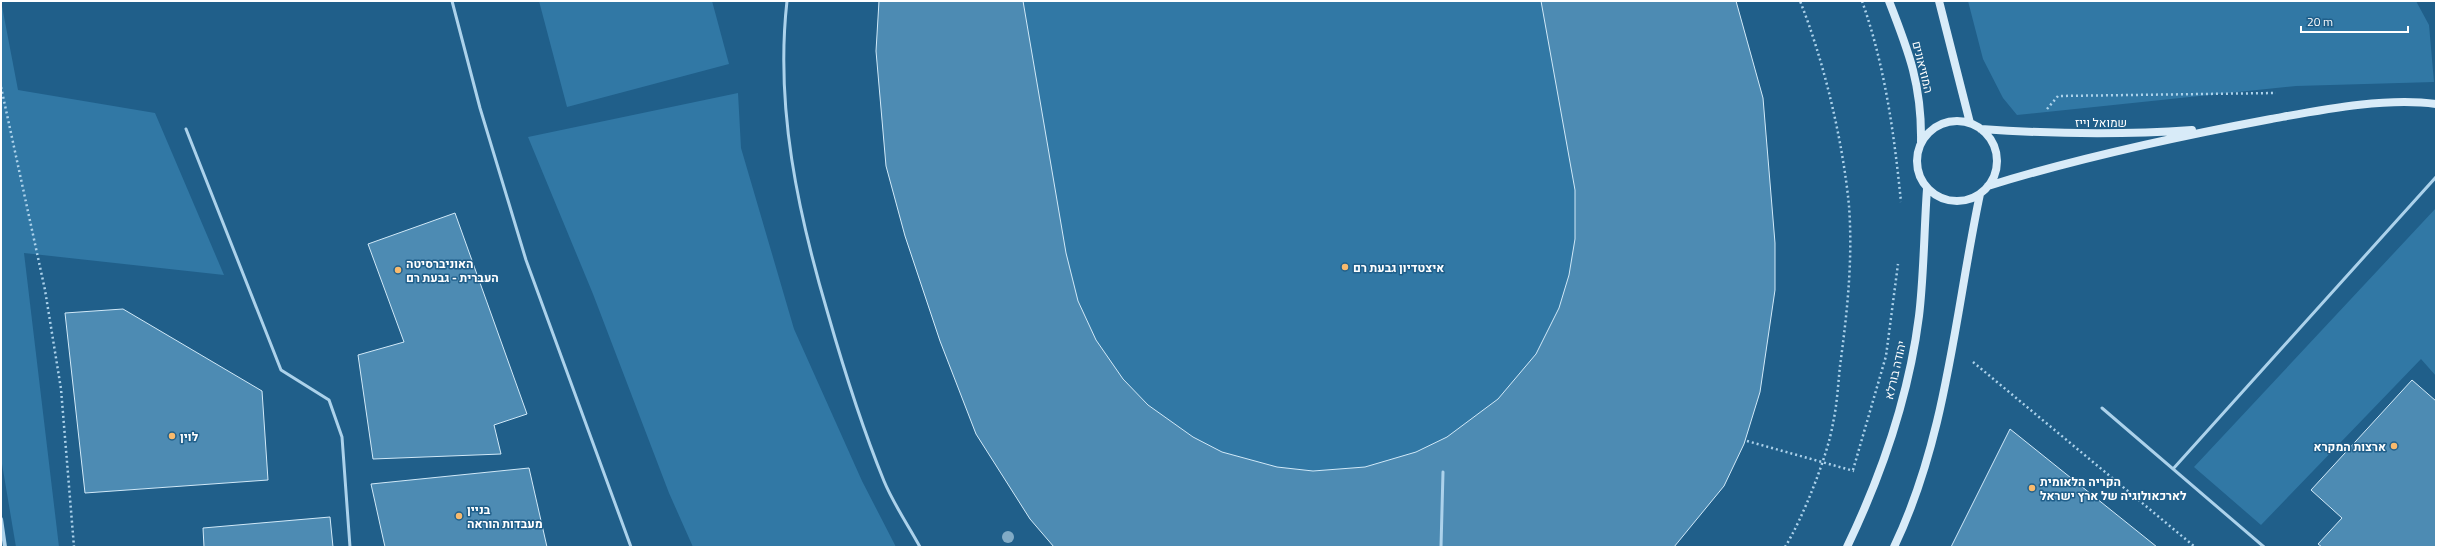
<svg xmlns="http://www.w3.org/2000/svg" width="2437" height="548" font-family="'Titillium Web',Heebo,sans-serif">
  <rect width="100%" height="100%" fill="#205f8a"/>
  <path fill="#3178a5" d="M1,1L18,90L155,113L224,275L24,253L59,547H16L1,458Z
    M539,1H712L729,64L567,107Z
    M879,1H1736L1763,98L1775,243V290L1760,392L1744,444L1724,486L1674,547H1054L1030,519L976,434L940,341L905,236L886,166L876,51Z
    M1968,1H2416L2429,25L2434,82L2296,86L2017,115L2003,98L1983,59Z
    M738,93L741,148L794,329L862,481L896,547H693L669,493L593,294L528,137Z
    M2436,208V376L2421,359L2261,525L2194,467Z"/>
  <path fill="#4d8bb3" stroke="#d1e9f8" d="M879,1H1023L1066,253L1078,301L1096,340L1123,379L1148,405L1193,437L1222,452L1277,467L1313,471L1365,467L1416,452L1447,437L1498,399L1536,354L1559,308L1569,275L1575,239V190L1541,1H1736L1763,98L1775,243V290L1760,392L1744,444L1724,486L1674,547H1054L1030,519L976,434L940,341L905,236L886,166L876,51Z
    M455,213L527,414L494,425L501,454L373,459L358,355L404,342L368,244Z
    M123,309L262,391L268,480L85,493L65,313Z
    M2412,380L2436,401V547H2322L2318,544L2342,518L2311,490Z
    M2010,429L2157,547H1951Z
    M529,468L547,547H385L371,484Z
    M330,517L333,547H204L203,528Z"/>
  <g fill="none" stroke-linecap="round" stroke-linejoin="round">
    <path stroke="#acd2eb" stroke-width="2.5" stroke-dasharray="2 3" stroke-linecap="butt" d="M1862,1C1885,66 1894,133 1901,202
      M1,87L45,290L61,389L74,547
      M2047,109L2058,96L2276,93
      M1973,362L2195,547
      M1747,441L1854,471
      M1853,470L1886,356L1898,264
      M1785,547C1802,520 1828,455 1833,423C1837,405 1838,385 1840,366C1847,314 1853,260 1849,206C1843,142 1824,61 1800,1"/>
    <path stroke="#acd2eb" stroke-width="3" d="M452,1L480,108L526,260L631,547
      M787,1C775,107 798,213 828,314C844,370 862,427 884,481C893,503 908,525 920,547
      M186,129L281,370L329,400L342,437L350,547
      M2102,408L2264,547
      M2173,469L2436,177
      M1441,547L1443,472"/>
    <path stroke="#acd2eb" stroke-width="4" d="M1,519L5,547"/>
    <path stroke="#d8ebf8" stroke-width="8" d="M1889,1C1909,52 1922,86 1921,142
      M1939,1L1970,123
      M1917 161a40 40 0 1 1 80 0a40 40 0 1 1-80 0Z
      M1981,129C2052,134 2121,135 2192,130
      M1988,186C2081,157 2175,137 2271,119C2321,110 2385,97 2436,104
      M1847,547C1881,476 1909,395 1919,316C1924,274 1924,231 1927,189
      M1894,547C1947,436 1955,313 1980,194"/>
  </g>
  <circle fill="#81abc6" cx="1008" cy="537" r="6"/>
  <g fill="#f8ba6d" stroke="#205f8a" stroke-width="1.5">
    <circle cx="1345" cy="267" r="4"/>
    <circle cx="398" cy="270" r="4"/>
    <circle cx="172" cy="436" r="4"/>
    <circle cx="2394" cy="446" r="4"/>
    <circle cx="2032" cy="488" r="4"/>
    <circle cx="459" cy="516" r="4"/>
  </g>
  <g text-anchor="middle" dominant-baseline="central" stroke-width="3" stroke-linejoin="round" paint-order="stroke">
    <g font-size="12" fill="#fff" stroke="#205f8a">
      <text transform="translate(1923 67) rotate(76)">המוזיאונים</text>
      <text x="2101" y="122">שמואל וייז</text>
      <text transform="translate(1895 370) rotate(-77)">יהודה בורלא</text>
    </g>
    <g font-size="12" font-weight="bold" fill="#fff" stroke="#205f8a" text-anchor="start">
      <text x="406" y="263">האוניברסיטה<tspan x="406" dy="14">העברית - גבעת רם</tspan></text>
      <text x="1353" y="267">איצטדיון גבעת רם</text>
      <text x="180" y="436">לוין</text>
      <text x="2386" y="446" text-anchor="end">ארצות המקרא</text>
      <text x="2040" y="481">הקריה הלאומית<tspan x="2040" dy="14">לארכאולוגיה של ארץ ישראל</tspan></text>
      <text x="467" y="509">בניין<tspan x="467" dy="14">מעבדות הוראה</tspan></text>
    </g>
  </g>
  <rect width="2437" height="548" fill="none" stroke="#ffffff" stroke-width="4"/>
  <path d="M2301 26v6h107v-6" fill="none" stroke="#ffffff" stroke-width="2"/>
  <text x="2307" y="26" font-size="12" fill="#ffffff" stroke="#205f8a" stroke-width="3" paint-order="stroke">20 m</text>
</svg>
